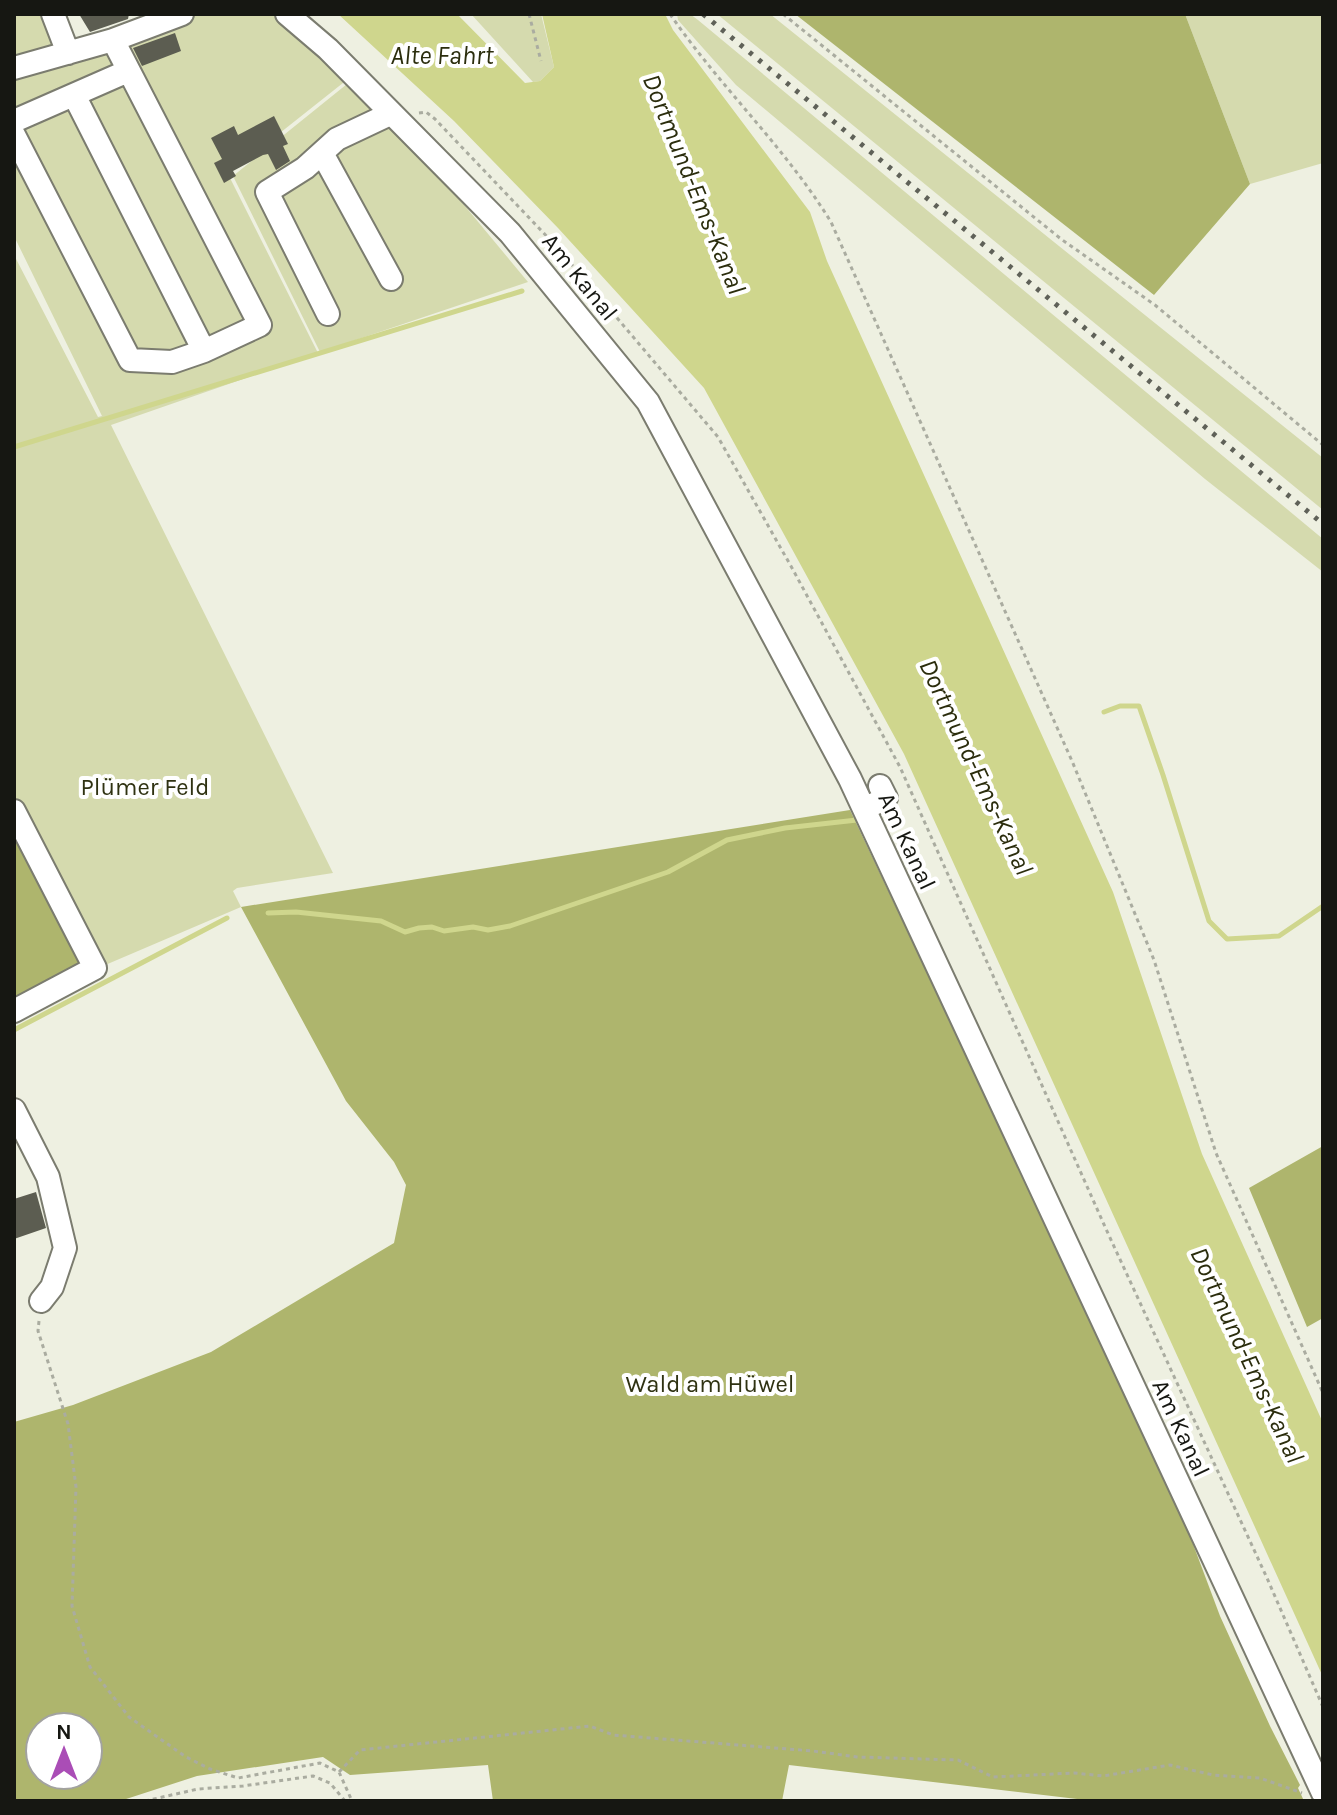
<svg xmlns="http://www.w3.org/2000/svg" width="1337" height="1815" font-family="Karla,sans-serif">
  <rect width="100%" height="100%" fill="#eef0e1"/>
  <path fill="#d5daae" d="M14,14H57L75,52L187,14H284L348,79L228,174L318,353L111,425L333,873L237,888L233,891L241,907L14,1004V255L98,417L102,416L14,236Z
    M471,14H541L554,67L540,81L533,82Z
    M677,14H690L698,20L1323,539V572L1205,479L736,85L678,20Z
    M717,14H770L1323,458V510Z
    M1185,14H1323V163L1250,184Z
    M352,80L396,123L528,282L320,352L233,176Z"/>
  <path fill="#aeb56d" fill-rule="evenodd" d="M795,14H1185L1250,184L1154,295Z
    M850,810L1175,1496L1220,1616L1270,1726L1300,1785L1298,1788L1304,1801H1094L789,1765L782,1801H493L488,1765L350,1775L323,1757L197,1776L120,1801H14V1422L73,1405L211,1352L394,1243L406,1185L394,1162L346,1101L241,907ZM40,1727H88V1775H40Z
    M14,816L92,967L14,1008Z
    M1323,1146V1318L1307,1327L1249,1188Z"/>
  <path fill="#cfd68d" d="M338,14H457L525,83L540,81L554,67L542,14H665L673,30L810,212L827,261L1113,892L1202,1154L1323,1423V1677L904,754L704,388L558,228L454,121Z"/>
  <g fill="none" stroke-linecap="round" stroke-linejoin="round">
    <path stroke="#cfd68d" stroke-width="5" d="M14,447L522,291
      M1104,712L1120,706H1139L1163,775L1209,921L1227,939L1279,936L1323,906
      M268,913L296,912L381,921L405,932L419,928L432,927L444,931L473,927L488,930L510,926L668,872L727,840L785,828L857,820
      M14,1030L227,918"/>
  </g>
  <path fill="#5c5d51" d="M79,14H129L128,19L90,32Z
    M175,33L181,51L142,66L133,48Z
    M274,116L288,144L283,146L290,161L276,170L268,154L263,155L233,171L236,176L224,183L214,163L222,159L211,138L234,126L238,135Z
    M36,1192L46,1228L14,1239V1199Z"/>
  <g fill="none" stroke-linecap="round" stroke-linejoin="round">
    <defs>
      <path id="minor" d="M53,14L68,53
        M287,14L328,49L510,233L648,402L850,779L1323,1793
        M14,68L113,40L182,14
        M74,95L204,351
        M14,121L128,71
        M14,135L130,360L172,362L204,351L260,325L113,40
        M322,153L391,279
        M328,314L267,192L305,168L337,139L390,114
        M864,809L886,798L880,786
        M14,811L95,968L14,1011
        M14,1110L48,1177L65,1248L52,1287L41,1301"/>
    </defs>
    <use href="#minor" stroke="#7b7c6f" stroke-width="26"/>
    <path stroke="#aaaca0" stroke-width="3" stroke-dasharray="4 4" stroke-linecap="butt" d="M529,14L541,61
      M670,14C720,87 785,147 831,222L1072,761L1154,960L1216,1153L1323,1393
      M783,14L1061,239L1155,305L1323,445
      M419,113L426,112L435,119L556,246L718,437L792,568L900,767L1106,1229L1267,1578L1323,1707
      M39,1321L38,1331L68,1424L76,1487L72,1606L90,1667L129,1717L186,1757L210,1769L238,1778L320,1763L339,1772L352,1801
      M339,1772L360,1750L590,1726L613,1735L813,1751L857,1757L958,1760L993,1777L1074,1773L1103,1776L1170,1765L1213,1775L1260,1778L1302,1793
      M145,1801L198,1789L243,1786L313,1776L330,1783L345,1801"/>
    <use href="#minor" stroke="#fff" stroke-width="22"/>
    <path stroke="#5f6158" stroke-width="5" stroke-dasharray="4 8" stroke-linecap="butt" d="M703,14L1323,524"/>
  </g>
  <g text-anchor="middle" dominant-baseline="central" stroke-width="8" stroke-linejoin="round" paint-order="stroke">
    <g font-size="24" fill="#161712" stroke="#fff">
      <text transform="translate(580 277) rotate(51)">Am Kanal</text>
      <text transform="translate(907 841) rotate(65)">Am Kanal</text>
      <text transform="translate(1181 1428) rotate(65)">Am Kanal</text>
    </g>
    <g font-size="24" fill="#2f3212" stroke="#fff">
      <text x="145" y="787">Plümer Feld</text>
      <text x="710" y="1384">Wald am Hüwel</text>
    </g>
    <g font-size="26" font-style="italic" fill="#2b2d0d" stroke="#fff">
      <text x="442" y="55">Alte Fahrt</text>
      <text transform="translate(694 184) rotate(68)">Dortmund-Ems-Kanal</text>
      <text transform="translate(976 767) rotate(65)">Dortmund-Ems-Kanal</text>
      <text transform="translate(1247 1355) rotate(65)">Dortmund-Ems-Kanal</text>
    </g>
  </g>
  <rect width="1337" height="1815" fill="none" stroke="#161712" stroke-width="32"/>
  <g transform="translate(64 1751)"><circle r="38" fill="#ffffff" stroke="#a2a2a0" stroke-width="2"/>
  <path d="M0-6L14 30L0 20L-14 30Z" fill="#aa4db6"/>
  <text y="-12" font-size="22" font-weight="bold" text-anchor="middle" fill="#161712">N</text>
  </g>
</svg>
